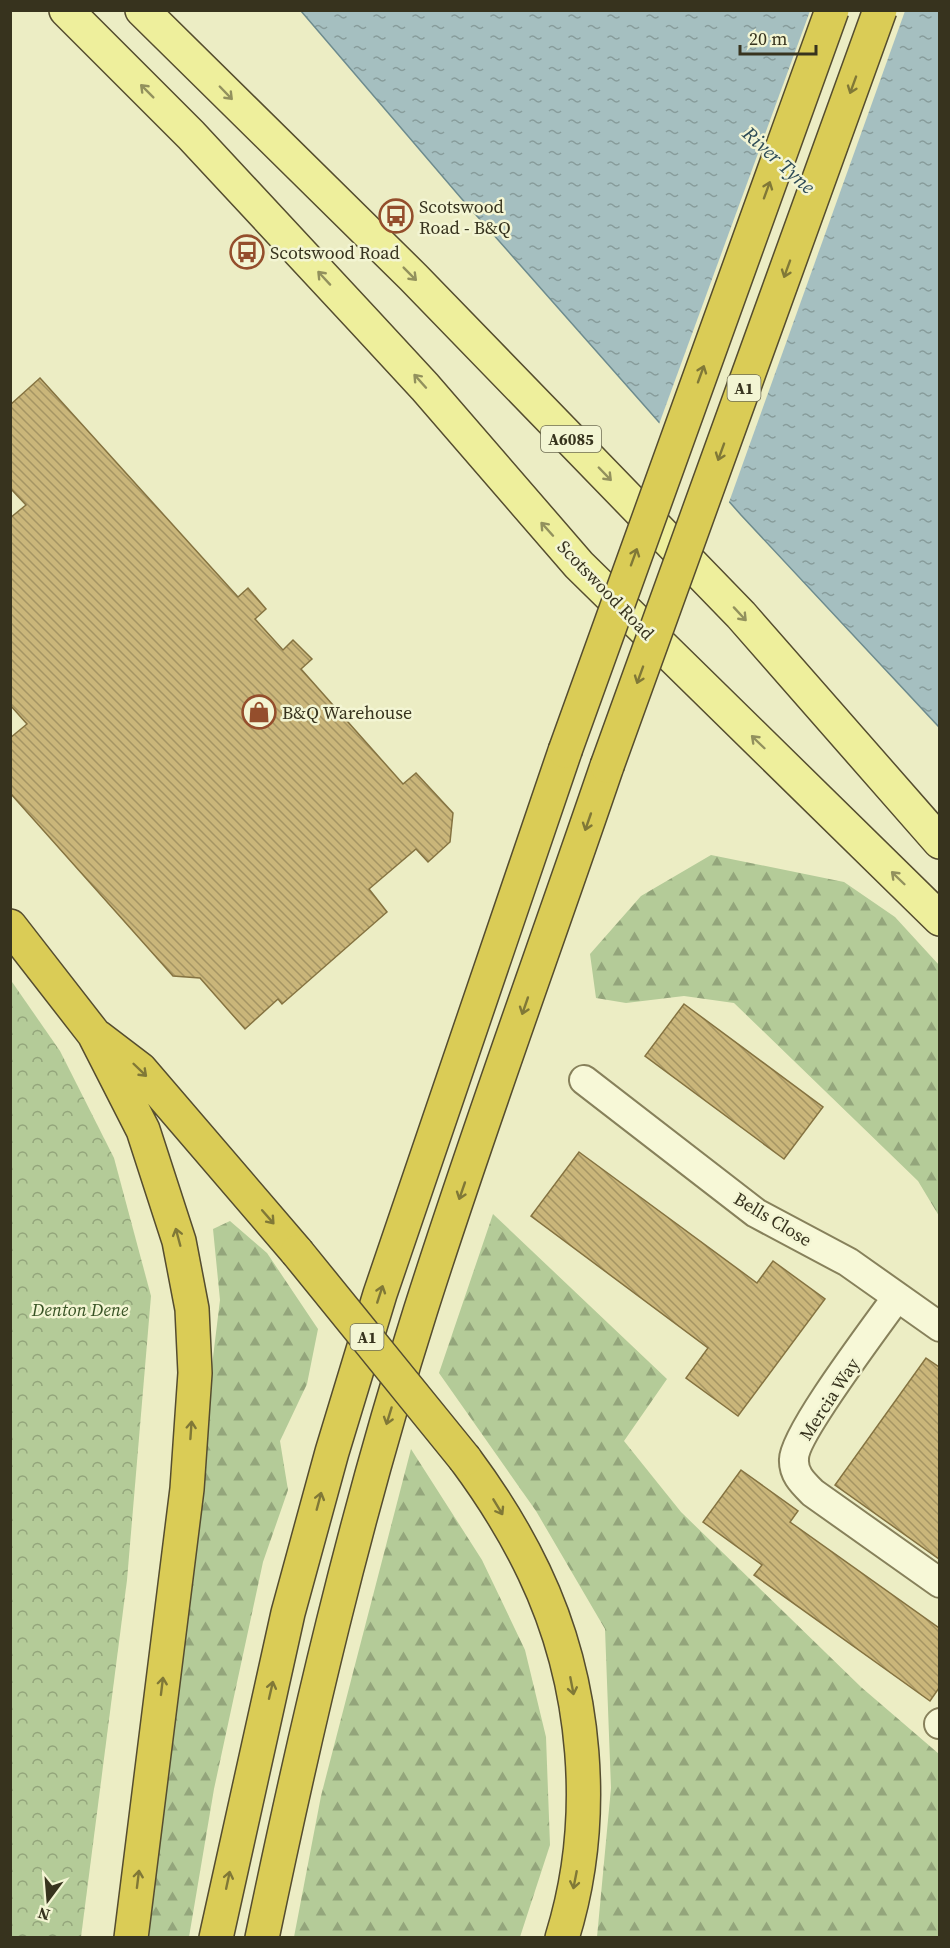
<svg xmlns="http://www.w3.org/2000/svg" width="950" height="1948" font-family="'Source Serif 4',serif">
  <defs>
    <pattern id="forest-firs" width="22" height="20" patternUnits="userSpaceOnUse" patternTransform="scale(1.5)"><rect width="22" height="20" fill="#b4cb98"/><path d="M5 1l3.5 6h-7zM16 11l3.5 6h-7z" fill="#93a57b"/></pattern>
    <pattern id="park-crowns" width="20" height="18" patternUnits="userSpaceOnUse" patternTransform="scale(1.5)"><rect width="20" height="18" fill="#b4cb98"/><path d="M2 6a3 3 0 1 1 6 0M12 15a3 3 0 1 1 6 0" fill="none" stroke="#93a57b"/></pattern>
    <pattern id="water-ripples" width="26" height="14" patternUnits="userSpaceOnUse" patternTransform="scale(1.5)"><rect width="26" height="14" fill="#a5bfc0"/><path d="M2 4q2-2 4 0t4 0M15 11q2-2 4 0t4 0" fill="none" stroke="#879c9b"/></pattern>
    <pattern id="building-back-hatch" width="6" height="6" patternUnits="userSpaceOnUse" patternTransform="scale(1.5)"><rect width="6" height="6" fill="#cab67a"/><path d="M-1 5l2 2M0 0l6 6M5-1l2 2" fill="none" stroke="#a59563"/></pattern>
  </defs>
  <rect width="100%" height="100%" fill="#ecedc4"/>
  <path fill="url(#forest-firs)" d="M711,855L844,882L895,917L939,965V1216L918,1181L734,1003L684,996L626,1003L596,998L590,954L641,896Z
    M493,1214L667,1379L624,1441L681,1512L861,1687L939,1754V1937H597L611,1788L605,1629L536,1511L439,1373Z
    M230,1221L267,1253L318,1329L307,1384L280,1441L288,1490L263,1562L214,1789L189,1937L142,1938L220,1300L213,1229Z
    M411,1449L482,1560L525,1650L546,1737L550,1845L520,1937H294L321,1796Z"/>
  <path fill="url(#park-crowns)" d="M10,979L60,1051L114,1158L151,1296L127,1580L81,1937H11Z"/>
  <path fill="url(#water-ripples)" stroke="#6d8b8e" stroke-width="1.5" d="M301,11H939V727L741,515L461,198Z"/>
  <path fill="#ecedc4" d="M810,11H905L728,505L658,427Z"/>
  <path fill="url(#building-back-hatch)" stroke="#857341" stroke-width="1.5" d="M40,378L238,597L248,588L266,609L255,619L283,650L293,640L312,659L301,669L403,784L416,773L453,813L450,842L428,862L416,849L369,889L387,912L282,1004L278,999L245,1029L200,978L173,976L10,793V738L27,724L10,705V518L26,505L10,488V405Z
    M684,1004L823,1107L784,1159L645,1056Z
    M579,1152L757,1283L773,1261L825,1299L738,1416L686,1378L708,1348L531,1216Z
    M926,1358L939,1367V1559L835,1485Z
    M741,1470L798,1511L790,1522L939,1628V1688L930,1701L754,1575L762,1565L703,1522Z"/>
  <g fill="none" stroke-linecap="round" stroke-linejoin="round">
    <defs>
      <path id="minor" d="M584,1080L756,1213L848,1262L940,1327
        M897,1297C878,1324 794,1434 794,1459C793,1474 803,1483 813,1493L940,1583
        M939,1724L940,1723"/>
      <path id="major" d="M66,10L191,135L364,321L425,387L579,565L940,919
        M142,10L413,277L741,615L940,842"/>
      <path id="highway" d="M10,926L94,1034L143,1130L179,1241L192,1309L195,1373L187,1489L131,1938
        M98,1037L140,1069L297,1252
        M465,1459C491,1494 515,1532 534,1572C587,1683 599,1819 562,1938
        M216,1938L288,1613L332,1452L380,1294L565,751
        M262,1938C306,1727 355,1517 420,1312C478,1129 545,948 607,766"/>
    </defs>
    <use href="#minor" stroke="#87815b" stroke-width="32"/>
    <use href="#major" stroke="#554d2f" stroke-width="36"/>
    <use href="#highway" stroke="#554d2f" stroke-width="36"/>
    <use href="#minor" stroke="#f7f8d7" stroke-width="28"/>
    <use href="#major" stroke="#eeef9c" stroke-width="33"/>
    <use href="#highway" stroke="#dacc56" stroke-width="33"/>
    <defs>
      <path id="highway-bridge" d="M565,751L832,10
        M607,766L880,10
        M297,1252L465,1459"/>
    </defs>
    <use href="#highway-bridge" stroke="#554d2f" stroke-width="36" stroke-linecap="butt"/>
    <use href="#highway-bridge" stroke="#dacc56" stroke-width="33"/>
  </g>
  <defs><path id="oneway-shaft" d="M-6 0H5M1.5-3L5.5 0L1.5 3" fill="none" stroke-width="1.6" stroke-linecap="round" stroke-linejoin="round" transform="scale(1.5)"/></defs>
  <g stroke="#807837">
    <use href="#oneway-shaft" transform="translate(853 85) rotate(110)"/>
    <use href="#oneway-shaft" transform="translate(767 190) rotate(-70)"/>
    <use href="#oneway-shaft" transform="translate(787 269) rotate(110)"/>
    <use href="#oneway-shaft" transform="translate(701 374) rotate(-70)"/>
    <use href="#oneway-shaft" transform="translate(721 452) rotate(110)"/>
    <use href="#oneway-shaft" transform="translate(634 557) rotate(-70)"/>
    <use href="#oneway-shaft" transform="translate(640 675) rotate(110)"/>
    <use href="#oneway-shaft" transform="translate(588 822) rotate(109)"/>
    <use href="#oneway-shaft" transform="translate(525 1006) rotate(109)"/>
    <use href="#oneway-shaft" transform="translate(140 1070) rotate(44)"/>
    <use href="#oneway-shaft" transform="translate(462 1191) rotate(109)"/>
    <use href="#oneway-shaft" transform="translate(268 1217) rotate(49)"/>
    <use href="#oneway-shaft" transform="translate(178 1237) rotate(-105)"/>
    <use href="#oneway-shaft" transform="translate(380 1294) rotate(-72)"/>
    <use href="#oneway-shaft" transform="translate(389 1416) rotate(107)"/>
    <use href="#oneway-shaft" transform="translate(191 1430) rotate(-86)"/>
    <use href="#oneway-shaft" transform="translate(319 1501) rotate(-75)"/>
    <use href="#oneway-shaft" transform="translate(498 1507) rotate(59)"/>
    <use href="#oneway-shaft" transform="translate(162 1686) rotate(-83)"/>
    <use href="#oneway-shaft" transform="translate(572 1686) rotate(79)"/>
    <use href="#oneway-shaft" transform="translate(271 1690) rotate(-77)"/>
    <use href="#oneway-shaft" transform="translate(138 1879) rotate(-83)"/>
    <use href="#oneway-shaft" transform="translate(228 1880) rotate(-78)"/>
    <use href="#oneway-shaft" transform="translate(575 1880) rotate(101)"/>
  </g>
  <g stroke="#92915d">
    <use href="#oneway-shaft" transform="translate(147 91) rotate(-135)"/>
    <use href="#oneway-shaft" transform="translate(226 93) rotate(46)"/>
    <use href="#oneway-shaft" transform="translate(410 274) rotate(45)"/>
    <use href="#oneway-shaft" transform="translate(324 278) rotate(-133)"/>
    <use href="#oneway-shaft" transform="translate(420 381) rotate(-132)"/>
    <use href="#oneway-shaft" transform="translate(605 474) rotate(46)"/>
    <use href="#oneway-shaft" transform="translate(547 529) rotate(-132)"/>
    <use href="#oneway-shaft" transform="translate(740 614) rotate(47)"/>
    <use href="#oneway-shaft" transform="translate(758 742) rotate(-136)"/>
    <use href="#oneway-shaft" transform="translate(898 878) rotate(-136)"/>
  </g>
  <defs>
    <symbol id="bus-ring" viewBox="-11 -11 22 22"><circle r="9.5" fill="#f3f5d3" stroke="#944e2c" stroke-width="1.5"/><path d="M-5-6H5V4H4V6H2V4H-2V6H-4V4H-5ZM-3.5-4V0h7V-4ZM-3.5 1.2v1.5H-2V1.2ZM2 1.2v1.5H3.5V1.2Z" fill="#944e2c"/></symbol>
    <symbol id="shop-ring" viewBox="-11 -11 22 22"><circle r="9.5" fill="#f3f5d3" stroke="#944e2c" stroke-width="1.5"/><path d="M-5-2.5h2.3a2.7 3.5 0 0 1 5.4 0H5L5.5 6h-11ZM-1.5-2.5h3a1.5 2.3 0 0 0-3 0Z" fill="#944e2c"/></symbol>
  </defs>
  <g fill-rule="evenodd">
    <use href="#bus-ring" x="377" y="197" width="38" height="38"/>
    <use href="#bus-ring" x="228" y="233" width="38" height="38"/>
    <use href="#shop-ring" x="240" y="693" width="38" height="38"/>
  </g>
  <g text-anchor="middle" dominant-baseline="central" stroke-width="5" stroke-linejoin="round" paint-order="stroke">
    <g fill="#f3f5d3" stroke="#6f6d54" stroke-width="1.5">
      <rect x="727.5" y="375" width="33" height="26" rx="4.5"/>
      <rect x="541" y="426" width="60" height="26" rx="4.5"/>
      <rect x="350.5" y="1324" width="33" height="26" rx="4.5"/>
    </g>
    <g font-size="16" font-weight="bold" fill="#37331e">
      <text x="744" y="388">A1</text>
      <text x="571" y="439">A6085</text>
      <text x="367" y="1337">A1</text>
    </g>
    <g font-size="18" fill="#37331e" stroke="#f3f5d3" text-anchor="start">
      <text x="419" y="206">Scotswood<tspan x="419" dy="21">Road - B&amp;Q</tspan></text>
      <text x="270" y="252">Scotswood Road</text>
      <text x="282" y="712">B&amp;Q Warehouse</text>
    </g>
    <g font-size="18" fill="#37331e" stroke="#f3f5d3">
      <text transform="translate(606 590) rotate(46)">Scotswood Road</text>
      <text transform="translate(773 1219) rotate(31)">Bells Close</text>
      <text transform="translate(829 1399) rotate(-57)">Mercia Way</text>
    </g>
    <g font-size="18" font-style="italic" fill="#385325" stroke="#f3f5d3">
      <text x="80" y="1309">Denton Dene</text>
    </g>
    <g font-size="20" font-style="italic" fill="#2e4c57" stroke="#f3f5d3">
      <text transform="translate(779 160) rotate(42)">River Tyne</text>
    </g>
  </g>
  <rect width="950" height="1948" fill="none" stroke="#37331e" stroke-width="24"/>
  <g transform="translate(48 1900) rotate(196)" stroke="#f3f5d3" stroke-width="4.5" paint-order="stroke">
  <path d="M0-4.5L10 22L0 15L-10 22Z" fill="#37331e"/>
  <text y="-9" font-size="16" font-weight="bold" text-anchor="middle" fill="#37331e">N</text>
  </g>
  <path d="M740 45v9h76v-9" fill="none" stroke="#37331e" stroke-width="3"/>
  <text x="749" y="45" font-size="18" fill="#37331e" stroke="#f3f5d3" stroke-width="4.5" paint-order="stroke">20 m</text>
</svg>
